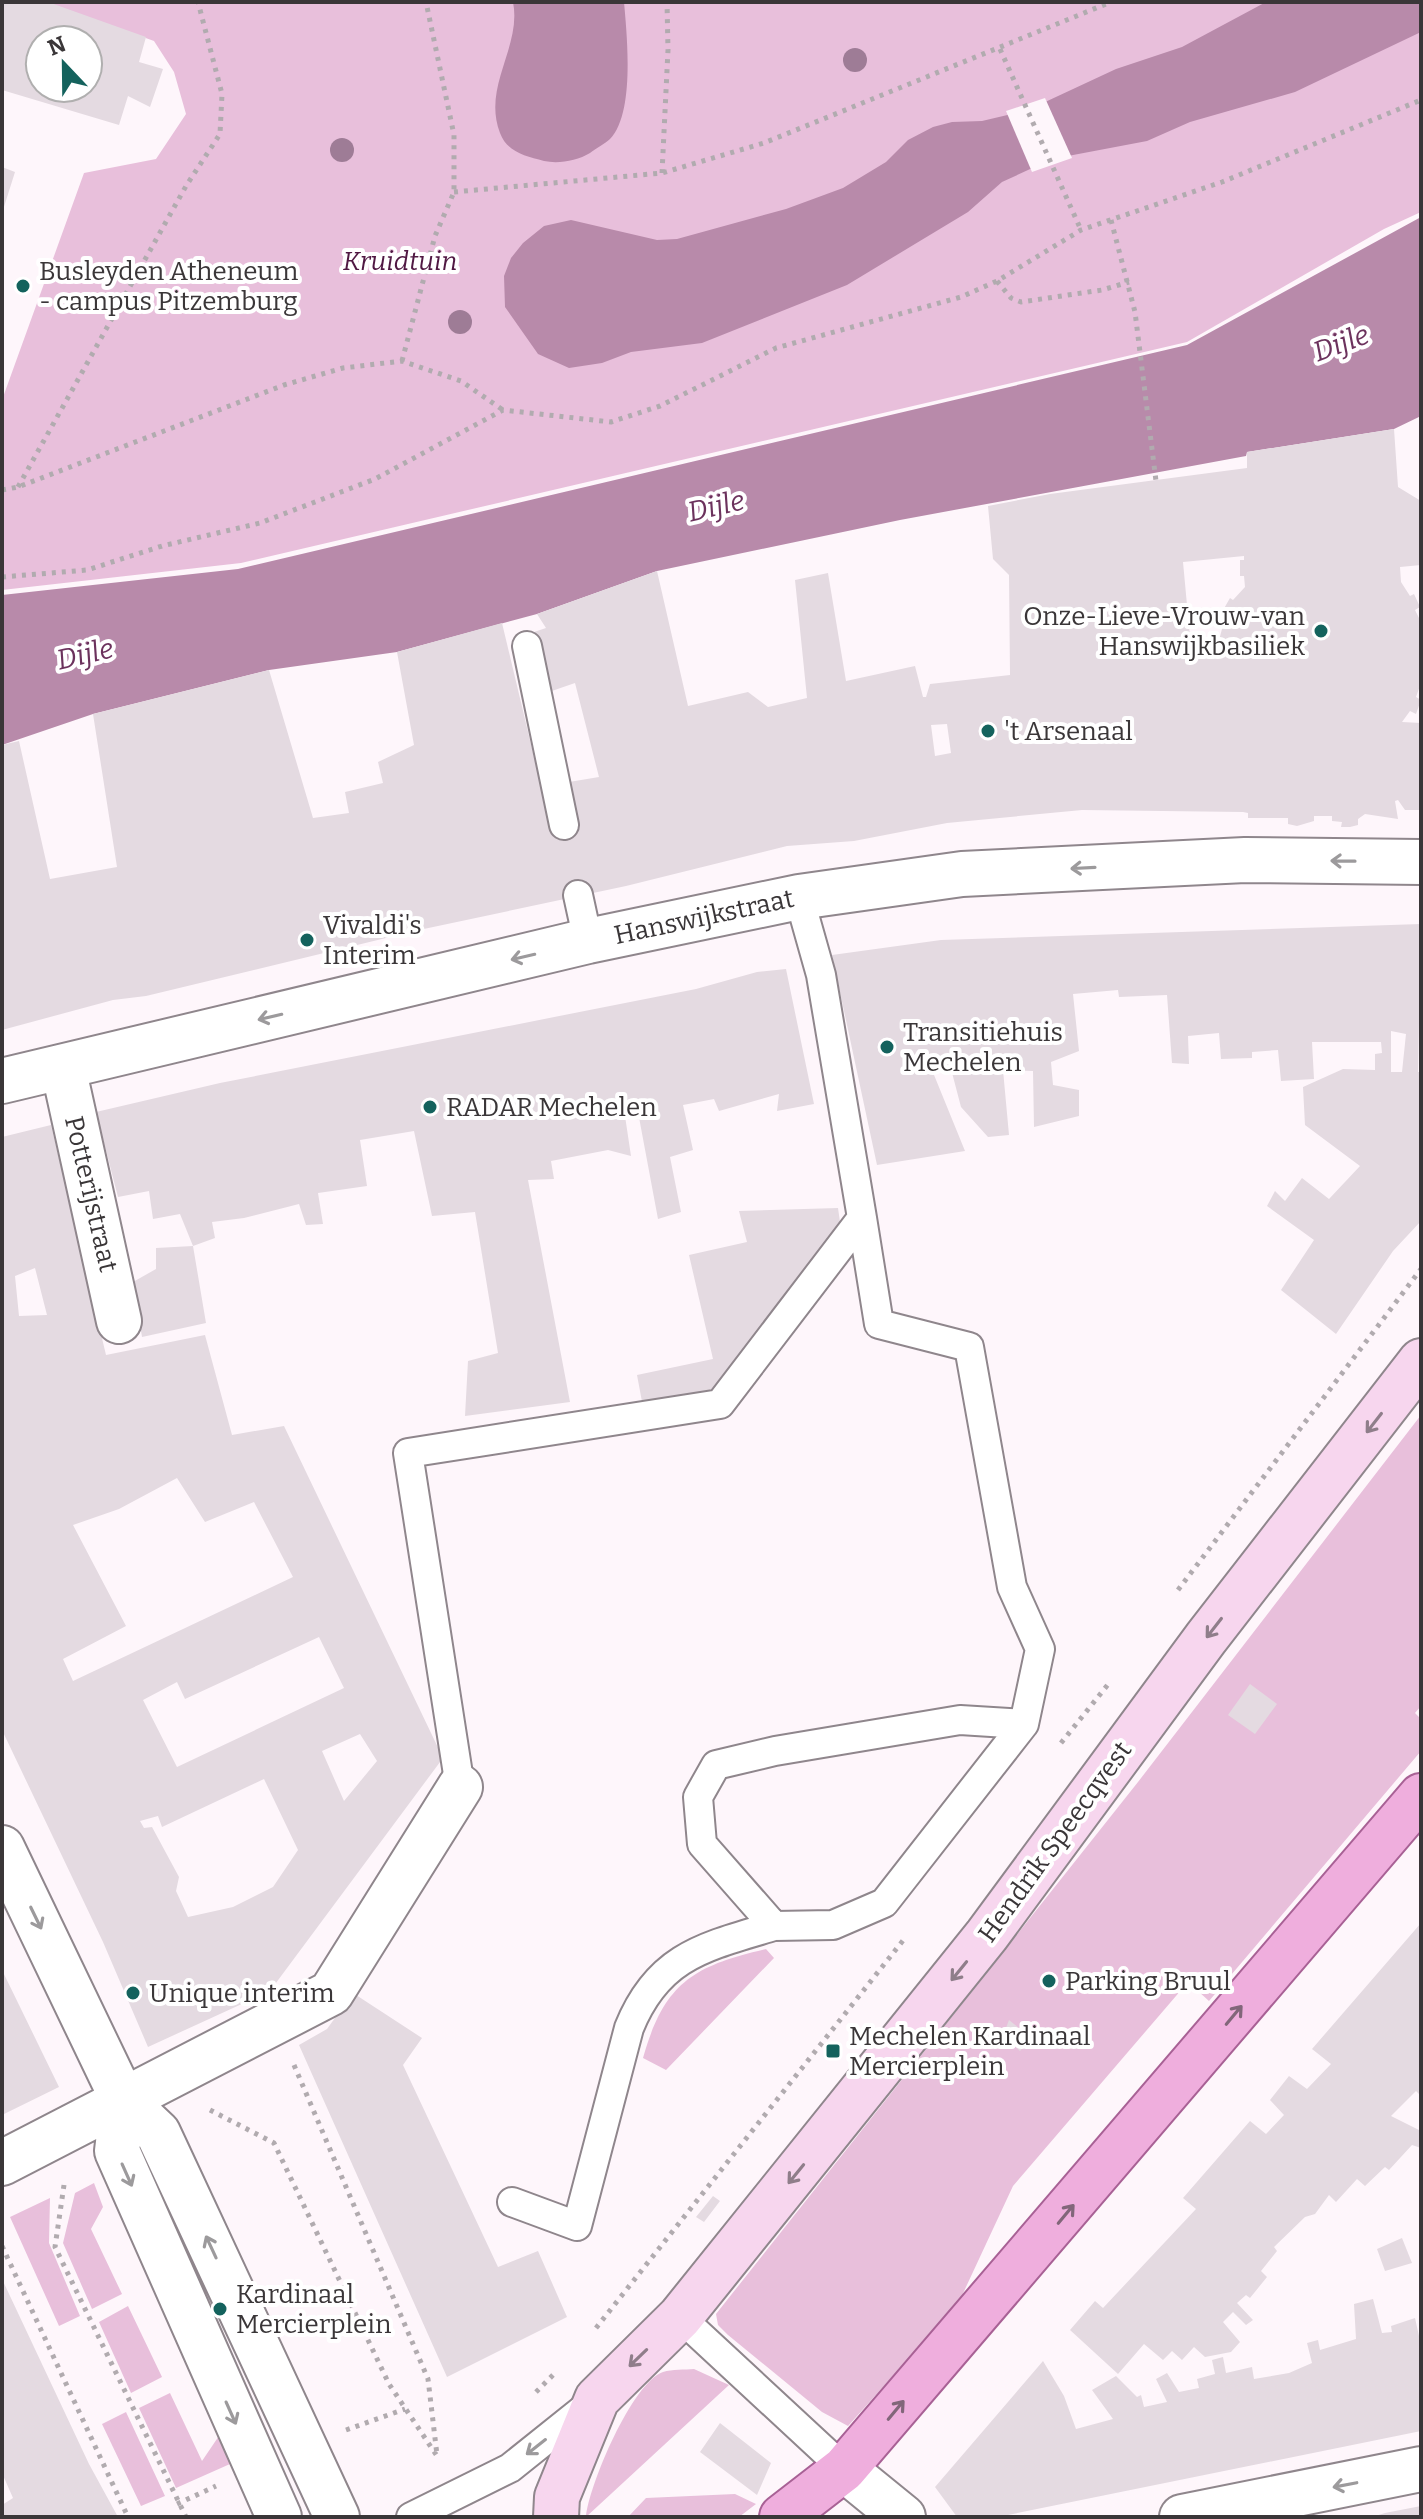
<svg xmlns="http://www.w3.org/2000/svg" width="1423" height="2519" font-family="Bitter,serif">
  <rect width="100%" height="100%" fill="#fef6fb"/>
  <path fill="#e8bfdb" d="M46,2H1421V212L1384,229L1187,342L241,563L2,590V400L84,173L156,159L186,114L174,72L154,41Z
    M1421,1415V1706L1415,1713L1421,1719V1751L1209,2001L1188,1982L1013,2186L959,2302L848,2426L822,2412L728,2335L718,2325L716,2314L1138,1782Z
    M766,1949L774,1958L666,2070L643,2058C664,1984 692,1966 766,1949Z
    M94,2183L103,2207L91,2229L122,2294L92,2309L63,2243L75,2193Z
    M50,2198L49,2243L80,2316L59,2326L10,2217Z
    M128,2306L162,2377L131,2393L99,2322Z
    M694,2369L729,2385L586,2517C589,2485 632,2383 663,2372C672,2369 685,2370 694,2369Z
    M170,2393L202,2461L225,2427L239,2460L176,2488L139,2408Z
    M126,2412L165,2496L141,2506L102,2424Z
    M735,2494L756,2504L739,2517H628L646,2498Z"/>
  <path fill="#b88aaa" d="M513,2H624C627,36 635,113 610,139C605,144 596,148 590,153C577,161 558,164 544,161C525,156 507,152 500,133C482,86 522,47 513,2Z
    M1266,2H1421V32L1295,92L1190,122L1147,141L1052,159L1002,182L968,212L847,285L702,343L631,352L602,363L569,368L538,354L505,307L504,276L511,258L523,243L544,226L571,220L657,240L677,239L786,209L843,188L886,162L908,140L933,127L952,122L982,121L1028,110L1116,69L1182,47Z
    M1421,217V416L1394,429L1247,452L1246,456L900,520L657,571L537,614L397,652L269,670L93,714L2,745V595L238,569L1187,345Z"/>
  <path fill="#fef6fb" d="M1045,98L1072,158L1032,172L1006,111Z"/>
  <path fill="#e4dae1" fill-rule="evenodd" d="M2,2H48L146,37L139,62L163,69L150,107L128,96L119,125L2,90ZM40,40H88V88H40Z
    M2,167L15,172L3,210H2Z
    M1394,429L1398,487L1421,501V565L1400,567L1401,582L1410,596L1414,594L1420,607L1415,610L1421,622V683L1416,697L1421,700L1416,714L1410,711L1402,722L1421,723V810H1405L1398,800L1395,801L1398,819L1365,814L1358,819V825L1350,827H1341L1342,822L1332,821V816H1314V821L1297,826L1288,824V818H1248V813L1243,812L1082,810L947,823L854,841L787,846L626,886L419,930L146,996L113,1000L2,1030V745L19,741L50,879L117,867L93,714L269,670L313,818L349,813L345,792L383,783L378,762L414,745L397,652L502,623L551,828L569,782L599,777L575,683L546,693L534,632L546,628L537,614L657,571L688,706L748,692L768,707L807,698L795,580L828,573L846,681L915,666L923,697H926L930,684L1010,675L1009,575L993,559L988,506L1050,494L1247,468V452ZM1244,556V560H1240V576H1244L1245,587L1233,600L1230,598L1222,612L1226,614L1218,644L1191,648L1183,562ZM947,724L951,753L935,756L931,725Z
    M1421,924L1418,1072H1421V1221L1393,1251L1336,1334L1281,1290L1314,1240L1267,1206L1275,1191L1285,1201L1302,1178L1329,1199L1360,1166L1305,1125L1303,1087L1343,1069L1375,1070V1054L1382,1053L1381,1042H1312L1314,1079L1281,1081L1278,1050L1252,1052V1058L1221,1059L1219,1033L1188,1036L1189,1064L1172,1063L1167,995L1119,997L1118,990L1073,994L1079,1051L1051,1062L1053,1085L1079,1090V1116L1034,1127L1033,1071L1003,1070L1009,1135L988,1137L961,1107L950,1065L932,1070L965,1151L877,1165L832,955L941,940ZM1391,1031L1406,1034L1402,1072H1391Z
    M786,969L814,1104L777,1111L779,1094L719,1111L714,1099L683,1105L693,1150L670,1157L681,1212L658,1219L638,1112L625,1116L631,1156L608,1150L551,1161L554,1179L528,1180L570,1402L465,1416L468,1361L498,1353L475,1212L432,1216L414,1131L360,1140L367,1186L318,1193L323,1224L306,1225L299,1204L244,1218L212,1222L215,1238L193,1246L206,1323L142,1337L133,1282L156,1269V1248L193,1246L180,1214L153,1219L149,1191L118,1197L96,1112L220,1083L696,989L757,972Z
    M51,1125L106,1355L205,1335L232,1435L284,1426L443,1758L270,1991L148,2047L103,1942L2,1730V1137ZM35,1268L47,1315L19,1316L15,1276ZM177,1478L205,1522L254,1502L293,1577L73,1681L63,1659L126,1626L73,1525L119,1509ZM319,1637L344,1688L177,1767L143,1700L177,1682L185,1699ZM360,1734L377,1761L344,1801L322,1751ZM264,1779L298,1850L273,1887L233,1907L188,1917L176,1891L179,1877L152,1827L144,1828L140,1821L158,1816L162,1827Z
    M838,1208L840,1222L718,1389L643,1407L637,1375L713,1359L689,1255L747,1242L739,1211Z
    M1250,1684L1277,1704L1255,1734L1228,1715Z
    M1421,1923V2096L1416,2091L1391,2116L1421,2131V2148L1412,2145L1389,2170L1385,2167L1365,2186L1357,2179L1336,2202L1329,2195L1315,2214L1305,2217L1274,2247L1277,2251L1261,2271L1267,2277L1250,2298L1246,2295L1237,2303L1253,2320L1246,2325L1233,2312L1223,2322L1240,2342L1231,2352L1205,2357L1194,2347L1182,2360L1172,2351L1163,2360L1144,2344L1118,2374L1070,2330L1095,2301L1103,2308L1196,2209L1183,2198L1250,2121L1266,2134L1284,2115L1270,2100L1289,2076L1307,2089L1331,2064L1312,2049Z
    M2,1970L59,2087L2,2115Z
    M353,1993L422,2038L403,2065L498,2267L538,2251L567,2317L447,2377L299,2045L327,2029Z
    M1009,2020L1031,2038L1020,2051L1003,2036Z
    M713,2196L720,2201L704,2222L696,2217Z
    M1402,2238L1412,2263L1385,2271L1377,2249Z
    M2,2279L89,2464L118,2517H2V2505L13,2498L2,2473Z
    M1373,2299L1382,2333L1392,2332L1391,2326L1415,2318L1421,2345V2431L998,2517H957L935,2487L1043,2361L1064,2396L1076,2429L1113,2419L1092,2390L1116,2376L1137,2397L1141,2395L1144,2407L1167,2402L1156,2379L1167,2373L1179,2392L1199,2388L1197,2379L1215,2374L1212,2360L1223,2357L1226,2373L1252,2367L1254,2379L1289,2373L1312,2363L1307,2343L1318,2340L1320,2350L1356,2339L1354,2304Z
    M720,2423L771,2463L757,2495L700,2452Z
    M1421,2506V2517H1372L1385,2513Z"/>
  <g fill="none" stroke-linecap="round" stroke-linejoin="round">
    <defs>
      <path id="lane" d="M527,646L564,825
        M578,895L588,941
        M862,1218L879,1324L969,1347L1012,1587L1040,1649L1024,1724L884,1903L833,1925L774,1926L702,1844L698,1797L716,1765L775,1751L960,1720L1024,1724
        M460,1787L408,1453L720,1404L862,1218L821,975L799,897
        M512,2202L577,2226L629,2028C658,1956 704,1947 774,1926
        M680,2317L844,2469
        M411,2517L510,2468L590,2404"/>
      <path id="street" d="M63,1067L119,1321
        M2,1081L588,941L799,897L962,874L1245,860L1421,862
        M2,1848L123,2100L158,2133L337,2517
        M123,2100L117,2151L279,2517
        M2,2163L331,1993L460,1787
        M844,2469L903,2517
        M1182,2517L1421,2469"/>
      <path id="secondary" d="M556,2517L557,2497L597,2399L680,2317L987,1935L1206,1638L1421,1361"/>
      <path id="primary" d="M782,2517L844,2469L1421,1796"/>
    </defs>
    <use href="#lane" stroke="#8f868c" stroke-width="32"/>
    <use href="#street" stroke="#8f868c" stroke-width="48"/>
    <use href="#secondary" stroke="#8f868c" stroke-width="48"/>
    <use href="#primary" stroke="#a86195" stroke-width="48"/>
    <path stroke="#b1abaf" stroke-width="5" stroke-dasharray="4 6" stroke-linecap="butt" d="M1000,49L1081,230
      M662,173L668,50L667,2
      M454,192L662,173L764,143L1111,2
      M1111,220L1135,312L1156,481
      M997,281L1011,298L1021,302L1102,290L1129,282
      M402,361L435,236L454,192V135L426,2
      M18,487L186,186L220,134L222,94L198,2
      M2,490L18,487L284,385L343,368L402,361L461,381L503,410
      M2,577L87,570L162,546L260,523L375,479L503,410L611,422L660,406L776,348L961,297L997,281L1081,230L1222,182L1421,100
      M1178,1590L1421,1269
      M1061,1743L1110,1682
      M294,2065L428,2379L437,2455
      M210,2110L274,2143L389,2384L439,2459
      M64,2185L55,2247L186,2517
      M2,2246L128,2517
      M596,2328L905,1938
      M536,2392L554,2374
      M346,2430L405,2409
      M177,2504L216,2486"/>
    <use href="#lane" stroke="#fff" stroke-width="28"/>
    <use href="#street" stroke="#fff" stroke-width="44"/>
    <use href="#secondary" stroke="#f7d6ee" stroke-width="44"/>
    <use href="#primary" stroke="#efaedd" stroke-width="44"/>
  </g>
  <g fill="#9e7c96">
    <circle cx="855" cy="60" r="12"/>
    <circle cx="342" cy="150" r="12"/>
    <circle cx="460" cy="322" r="12"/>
  </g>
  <defs><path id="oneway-shaft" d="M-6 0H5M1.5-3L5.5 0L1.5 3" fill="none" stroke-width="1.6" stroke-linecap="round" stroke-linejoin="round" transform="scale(2)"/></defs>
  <g stroke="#9c9a9c">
    <use href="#oneway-shaft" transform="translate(1343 861) rotate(-179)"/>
    <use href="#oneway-shaft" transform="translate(1083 868) rotate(177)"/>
    <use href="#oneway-shaft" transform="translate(523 957) rotate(167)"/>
    <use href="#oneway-shaft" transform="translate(270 1017) rotate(167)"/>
    <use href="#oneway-shaft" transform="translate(36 1918) rotate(64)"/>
    <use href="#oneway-shaft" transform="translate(127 2175) rotate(66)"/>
    <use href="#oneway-shaft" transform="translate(211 2247) rotate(-115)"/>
    <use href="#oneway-shaft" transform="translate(231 2413) rotate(66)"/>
    <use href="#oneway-shaft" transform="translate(536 2447) rotate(142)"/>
    <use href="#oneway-shaft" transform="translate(1345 2485) rotate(169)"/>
  </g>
  <g stroke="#8f7e8a">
    <use href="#oneway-shaft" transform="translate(1374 1423) rotate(128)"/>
    <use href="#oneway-shaft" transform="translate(1214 1628) rotate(128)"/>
    <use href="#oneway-shaft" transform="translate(959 1971) rotate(129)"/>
    <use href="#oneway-shaft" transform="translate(796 2174) rotate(129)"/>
    <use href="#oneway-shaft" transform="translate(638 2358) rotate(136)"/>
  </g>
  <g stroke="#82667a">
    <use href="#oneway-shaft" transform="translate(1234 2015) rotate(-50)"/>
    <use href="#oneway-shaft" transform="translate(1066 2214) rotate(-50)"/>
    <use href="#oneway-shaft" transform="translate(896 2410) rotate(-50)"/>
  </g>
  <g fill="#14625d" stroke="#fff" stroke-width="3">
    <circle cx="23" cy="286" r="8"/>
    <circle cx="1321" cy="631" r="8"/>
    <circle cx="988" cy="731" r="8"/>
    <circle cx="307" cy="940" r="8"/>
    <circle cx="887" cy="1047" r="8"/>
    <circle cx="430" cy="1107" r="8"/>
    <circle cx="1049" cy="1981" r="8"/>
    <circle cx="133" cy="1993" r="8"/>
    <rect x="825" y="2043" width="16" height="16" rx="4"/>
    <circle cx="220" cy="2309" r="8"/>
  </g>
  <g text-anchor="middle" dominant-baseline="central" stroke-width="8" stroke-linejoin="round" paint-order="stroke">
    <g font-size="26" font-style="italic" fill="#501843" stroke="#fff">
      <text x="400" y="261">Kruidtuin</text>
    </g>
    <g font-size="26" fill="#3a3638" stroke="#fff" text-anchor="start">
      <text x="39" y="271">Busleyden Atheneum<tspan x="39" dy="30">- campus Pitzemburg</tspan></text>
      <text x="1305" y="616" text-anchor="end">Onze-Lieve-Vrouw-van<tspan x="1305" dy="30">Hanswijkbasiliek</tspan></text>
      <text x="1004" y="731">'t Arsenaal</text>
      <text x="323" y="925">Vivaldi's<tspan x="323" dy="30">Interim</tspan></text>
      <text x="903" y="1032">Transitiehuis<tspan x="903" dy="30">Mechelen</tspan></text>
      <text x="446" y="1107">RADAR Mechelen</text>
      <text x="1065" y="1981">Parking Bruul</text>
      <text x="149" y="1993">Unique interim</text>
      <text x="849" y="2036">Mechelen Kardinaal<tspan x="849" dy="30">Mercierplein</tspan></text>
      <text x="236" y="2294">Kardinaal<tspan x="236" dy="30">Mercierplein</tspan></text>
    </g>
    <g font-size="26" fill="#3a3638" stroke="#fff">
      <text transform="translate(704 917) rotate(-12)">Hanswijkstraat</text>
      <text transform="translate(91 1194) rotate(77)">Potterijstraat</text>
      <text transform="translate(1055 1842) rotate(-54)">Hendrik Speecqvest</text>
    </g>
    <g font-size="28" font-style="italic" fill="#6c325d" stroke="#fff">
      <text transform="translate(1341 343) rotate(-20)">Dijle</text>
      <text transform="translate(716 506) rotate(-13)">Dijle</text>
      <text transform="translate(85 654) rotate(-13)">Dijle</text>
    </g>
  </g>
  <rect width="1423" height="2519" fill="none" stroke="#3a3638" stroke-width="8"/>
  <g transform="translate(64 64) rotate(338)"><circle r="38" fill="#ffffff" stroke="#b0afaf" stroke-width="2"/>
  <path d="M0-6L14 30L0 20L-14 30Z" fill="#14625d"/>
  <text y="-12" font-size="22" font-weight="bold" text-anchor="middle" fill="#3a3638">N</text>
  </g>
</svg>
